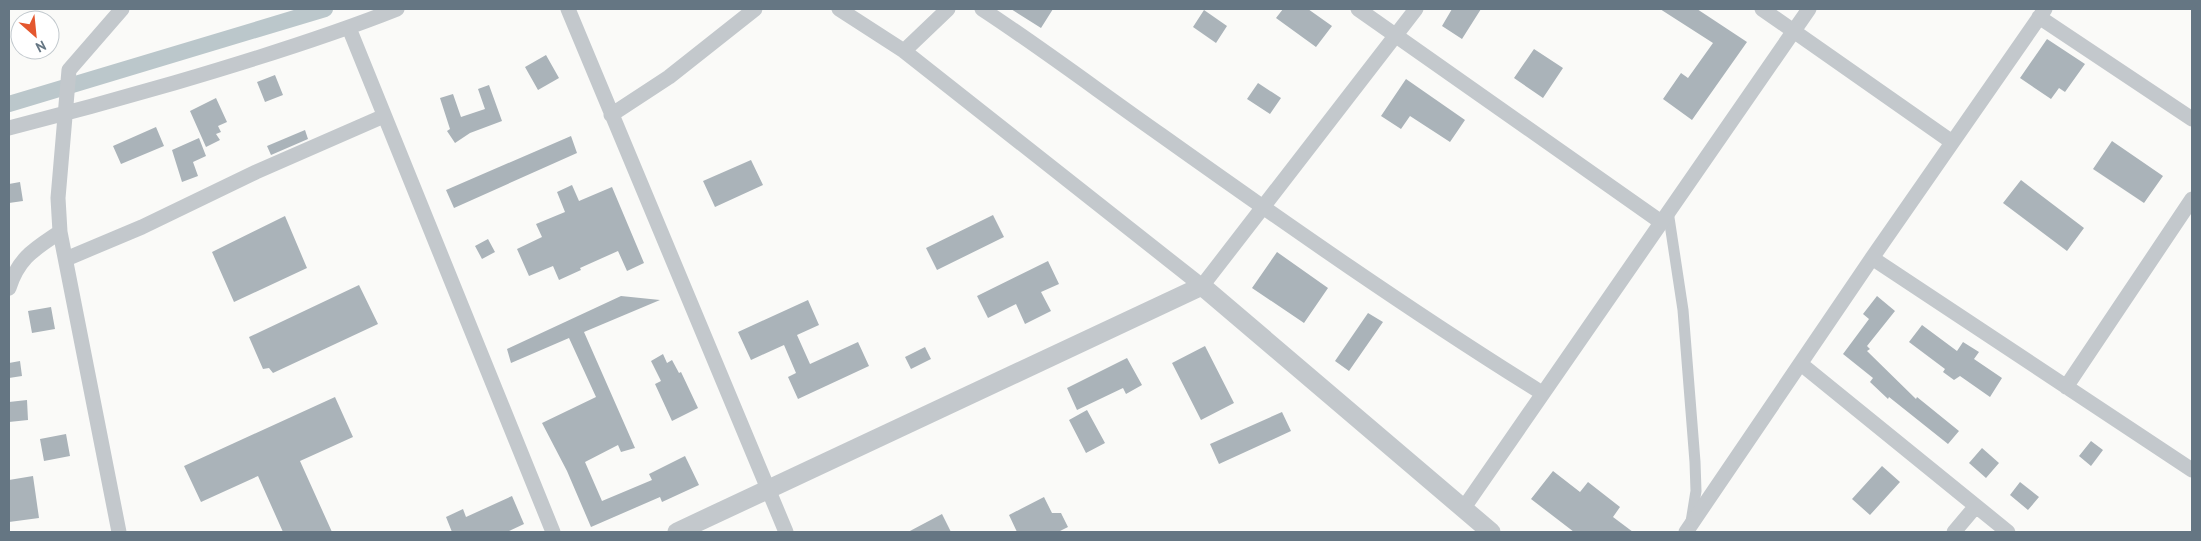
<svg xmlns="http://www.w3.org/2000/svg" width="2201" height="541" font-family="'PT Sans',sans-serif">
  <rect width="100%" height="100%" fill="#fafaf8"/>
  <g fill="none" stroke-linecap="round" stroke-linejoin="round">
    <path stroke="#bbc7cb" stroke-width="16" d="M9,104L325,9"/>
  </g>
  <path fill="#aab3b9" d="M1011,9H1053L1041,28Z
    M1283,9H1308L1332,26L1316,47L1276,18Z
    M1452,9H1481L1462,39L1442,26Z
    M1660,9H1697L1747,42L1692,120L1663,99L1681,73L1688,78L1713,43Z
    M1204,10L1227,26L1216,43L1193,27Z
    M2047,39L2085,64L2065,92L2059,88L2051,99L2020,78Z
    M1534,49L1563,68L1543,98L1514,78Z
    M546,55L559,78L538,90L525,67Z
    M275,75L283,95L265,102L257,82Z
    M1406,79L1465,120L1450,142L1410,116L1401,129L1381,116Z
    M1258,83L1281,98L1270,114L1247,99Z
    M489,85L502,121L470,133L455,143L447,131L450,129L440,98L453,94L461,117L485,109L478,89Z
    M216,98L227,122L218,126L221,132L216,134L220,140L206,147L190,111Z
    M156,127L164,146L121,164L113,146Z
    M305,130L308,139L271,155L267,146Z
    M571,136L577,153L454,208L446,190Z
    M199,138L206,156L193,162L198,176L182,182L172,150Z
    M2112,141L2163,176L2144,203L2093,169Z
    M751,160L763,185L715,207L703,181Z
    M2021,180L2084,228L2067,251L2003,203Z
    M20,182L23,201L9,203V184Z
    M572,185L579,201L612,187L644,263L627,271L618,251L580,268L581,270L559,280L553,266L529,276L517,249L542,237L536,224L565,212L557,192Z
    M993,215L1004,237L937,270L926,248Z
    M285,216L307,268L234,302L212,252Z
    M488,239L495,252L482,259L475,246Z
    M1277,252L1328,288L1304,323L1252,288Z
    M1048,261L1059,284L1041,292L1051,311L1025,324L1016,304L988,318L977,296Z
    M359,285L378,324L273,373L269,368L263,369L249,337Z
    M621,296L660,300L584,332L635,448L621,452L618,445L585,462L602,501L652,480L649,474L685,456L699,485L662,502L660,497L591,527L567,471L542,423L596,397L569,338L511,363L507,349Z
    M1877,296L1895,311L1867,346L1870,349L1867,351L1916,399L1917,397L1959,431L1948,444L1889,397L1888,399L1870,382L1873,378L1843,354L1869,319L1863,314Z
    M808,300L819,325L797,335L810,364L858,342L869,366L798,399L788,377L796,373L784,345L751,360L738,332Z
    M51,307L55,329L32,333L28,311Z
    M1368,313L1383,322L1349,371L1335,361Z
    M1922,325L1957,351L1963,342L1979,352L1974,359L2002,378L1990,397L1960,376L1954,380L1943,372L1945,369L1909,342Z
    M1205,346L1234,403L1201,420L1172,363Z
    M925,347L931,359L911,369L905,357Z
    M663,354L667,363L672,360L679,373L681,372L698,408L672,421L655,384L661,381L651,361Z
    M1127,358L1142,385L1126,394L1123,388L1077,410L1067,388Z
    M20,361L22,376L9,378V363Z
    M335,397L353,437L300,461L332,532H283L258,476L201,502L184,466Z
    M27,400L28,420L9,422V402Z
    M1087,410L1105,443L1086,453L1069,420Z
    M1282,412L1291,431L1219,464L1210,444Z
    M66,434L70,456L44,461L40,439Z
    M2091,441L2103,450L2091,466L2079,456Z
    M1982,448L1999,463L1986,478L1969,463Z
    M1882,466L1900,482L1870,515L1852,499Z
    M1553,471L1580,492L1588,482L1620,507L1613,517L1633,532H1574L1531,499Z
    M33,476L39,518L9,522V480Z
    M2020,482L2039,497L2028,510L2010,495Z
    M512,496L524,524L507,532H452L446,517L463,509L466,517Z
    M1044,497L1052,513H1061L1068,527L1058,532H1017L1009,515Z
    M942,514L951,532H908Z"/>
  <g fill="none" stroke-linecap="round" stroke-linejoin="round">
    <path stroke="#c3c8cc" stroke-width="11" d="M1668,211L1683,310L1695,462L1696,491L1691,522"/>
    <path stroke="#c3c8cc" stroke-width="15" d="M568,9L786,532
      M839,9L904,51L1202,286L1416,9
      M982,9C1043,49 1101,93 1161,135C1286,224 1412,312 1542,393
      M1358,9L1661,222
      M1762,9L1952,142
      M2039,17L2192,119
      M349,28L553,532
      M904,51L948,9
      M611,115L669,77L755,9
      M9,128C64,114 119,99 174,83C249,61 324,38 397,9
      M1872,258L2192,470
      M66,259L142,227L256,172L384,116
      M9,288C19,257 35,249 60,232
      M1801,364L2008,532
      M2066,387L2192,199
      M1463,509L1809,9
      M119,532L60,232L58,198L69,70L122,9
      M1686,532L1872,258L2045,9
      M1954,532L1976,506"/>
    <path stroke="#c3c8cc" stroke-width="19" d="M677,532L1202,286L1491,532"/>
  </g>
  <rect width="2201" height="541" fill="none" stroke="#657683" stroke-width="20"/>
  <g transform="translate(35 35) rotate(153)"><circle r="24" fill="#ffffff" stroke="#c1c8cd"/>
  <path d="M0-4L9 19L0 12L-9 19Z" fill="#e4572e"/>
  <text y="-8" font-size="14" font-weight="bold" text-anchor="middle" fill="#657683">N</text>
  </g>
</svg>
